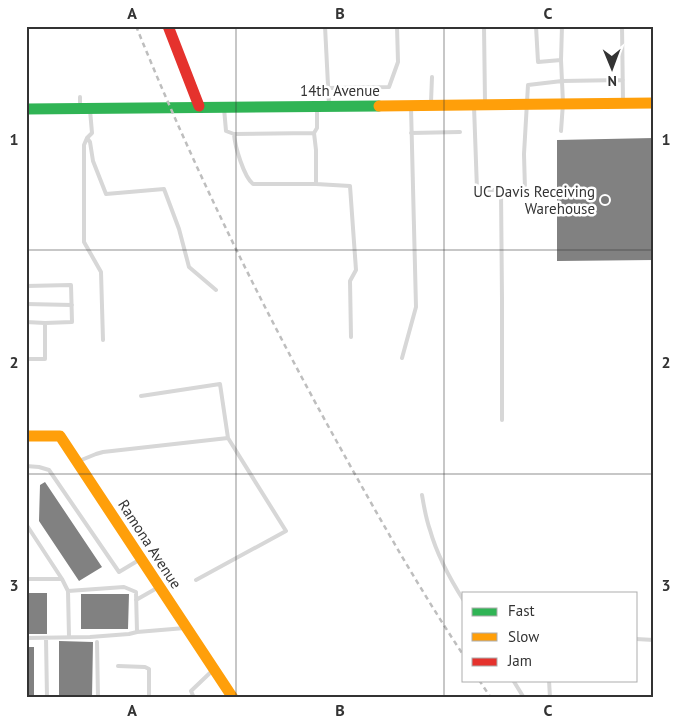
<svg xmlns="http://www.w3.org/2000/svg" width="680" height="724" font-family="'PT Sans',sans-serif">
  <rect width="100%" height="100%" fill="#fff"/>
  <path fill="#818181" d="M654,138V260L557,261V140Z
    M45,482L102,567L79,581L39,521L40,485Z
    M26,593H47V634H26Z
    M81,594H129L128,629H81Z
    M59,641L93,642L92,698H59Z
    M26,647H34V698H26Z"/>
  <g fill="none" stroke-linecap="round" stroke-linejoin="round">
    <path stroke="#d7d7d7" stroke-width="4" d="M325,26L329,105
      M484,26L485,102
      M536,26L538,62L561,60
      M622,26L623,101
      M328,88L389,87L398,62L397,26
      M80,97V108
      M431,102L432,77
      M474,106L477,190H501
      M224,108L226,131L234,134L314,133L317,128V108
      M90,110L92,133L87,138L84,145V242L101,272L103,340
      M561,131L563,103L561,60L562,26
      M411,133L460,132
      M234,134C235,147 244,177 253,184H316V150L314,133
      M87,138L90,142L93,161L106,194L164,189L179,229L189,267L216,290
      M316,184L350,186L356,270L350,281L351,337
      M26,286L71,285L72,322L45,323L26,322
      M26,304L72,305
      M402,358L416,307L411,107
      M26,359H45V323
      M502,420V300L501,190H525L524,154L528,85L562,81L623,80
      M27,438L26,524L62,579L68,591L69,637
      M79,461L96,454L103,452L228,438L220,384L141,396
      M26,466L39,467L49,470L119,572L139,560
      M422,495C424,507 426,519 430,530C437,555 450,579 464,601
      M26,579H61
      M196,580L286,531L228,438
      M68,591L124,587L136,592L137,632
      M136,600L157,588
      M26,638L90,637L129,634L137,632L185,628
      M46,638L47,698
      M636,639L654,640
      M97,642L98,698
      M118,666L145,667L149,669V698
      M513,680L524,698
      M549,680L550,698
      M194,698L191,691L212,671"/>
    <path stroke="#30b455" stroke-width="11" d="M26,109L379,106"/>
    <path stroke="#ff9f0a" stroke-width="11" d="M379,106L654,103
      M26,436H60L233,698"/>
    <path stroke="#e5322d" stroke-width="11" d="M168,26L199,106"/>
    <path stroke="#bebebe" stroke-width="2.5" stroke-dasharray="5 4" stroke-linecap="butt" d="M136,26C194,169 262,307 337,442C377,514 418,587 464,656
      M479,680L491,698"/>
  </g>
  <path fill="none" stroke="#333" stroke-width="1" stroke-opacity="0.55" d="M236,26V698M444,26V698M26,250H654M26,474H654"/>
  <circle fill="#7a7a7a" stroke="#fff" stroke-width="2" cx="605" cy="200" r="5"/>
  <g text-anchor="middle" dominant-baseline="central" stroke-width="5" stroke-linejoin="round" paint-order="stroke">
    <g font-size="15" fill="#333" stroke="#fff">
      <text x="340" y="90">14th Avenue</text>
      <text transform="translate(150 544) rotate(57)">Ramona Avenue</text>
    </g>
    <g font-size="15" fill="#333" stroke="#fff" text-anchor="end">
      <text x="595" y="191">UC Davis Receiving<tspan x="595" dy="17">Warehouse</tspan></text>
    </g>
  </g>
  <rect width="680" height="724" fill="none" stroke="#ffffff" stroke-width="55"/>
  <rect x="462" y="592" width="175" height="90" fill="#ffffff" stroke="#adadad"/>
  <rect x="472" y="608" width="25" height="8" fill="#30b455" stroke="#adadad"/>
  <text x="508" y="616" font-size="15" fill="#333333">Fast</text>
  <rect x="472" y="633" width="25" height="8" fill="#ff9f0a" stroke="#adadad"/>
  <text x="508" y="642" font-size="15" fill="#333333">Slow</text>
  <rect x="472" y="658" width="25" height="8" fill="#e5322d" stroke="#adadad"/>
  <text x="508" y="666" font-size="15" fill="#333333">Jam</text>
  <g transform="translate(612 68) rotate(179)" stroke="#ffffff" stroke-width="4" paint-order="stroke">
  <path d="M0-4L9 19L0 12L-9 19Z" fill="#333333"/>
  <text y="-8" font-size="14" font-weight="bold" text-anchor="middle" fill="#333333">N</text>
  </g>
  <rect x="28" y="28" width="624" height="668" fill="none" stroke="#333" stroke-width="2"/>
  <g font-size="16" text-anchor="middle" font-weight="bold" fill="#333">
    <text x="132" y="19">A</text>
    <text x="340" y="19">B</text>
    <text x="548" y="19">C</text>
    <text x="14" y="145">1</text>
    <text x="666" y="145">1</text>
    <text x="14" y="368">2</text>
    <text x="666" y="368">2</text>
    <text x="14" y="591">3</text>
    <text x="666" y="591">3</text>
    <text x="132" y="716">A</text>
    <text x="340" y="716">B</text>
    <text x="548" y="716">C</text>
  </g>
</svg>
